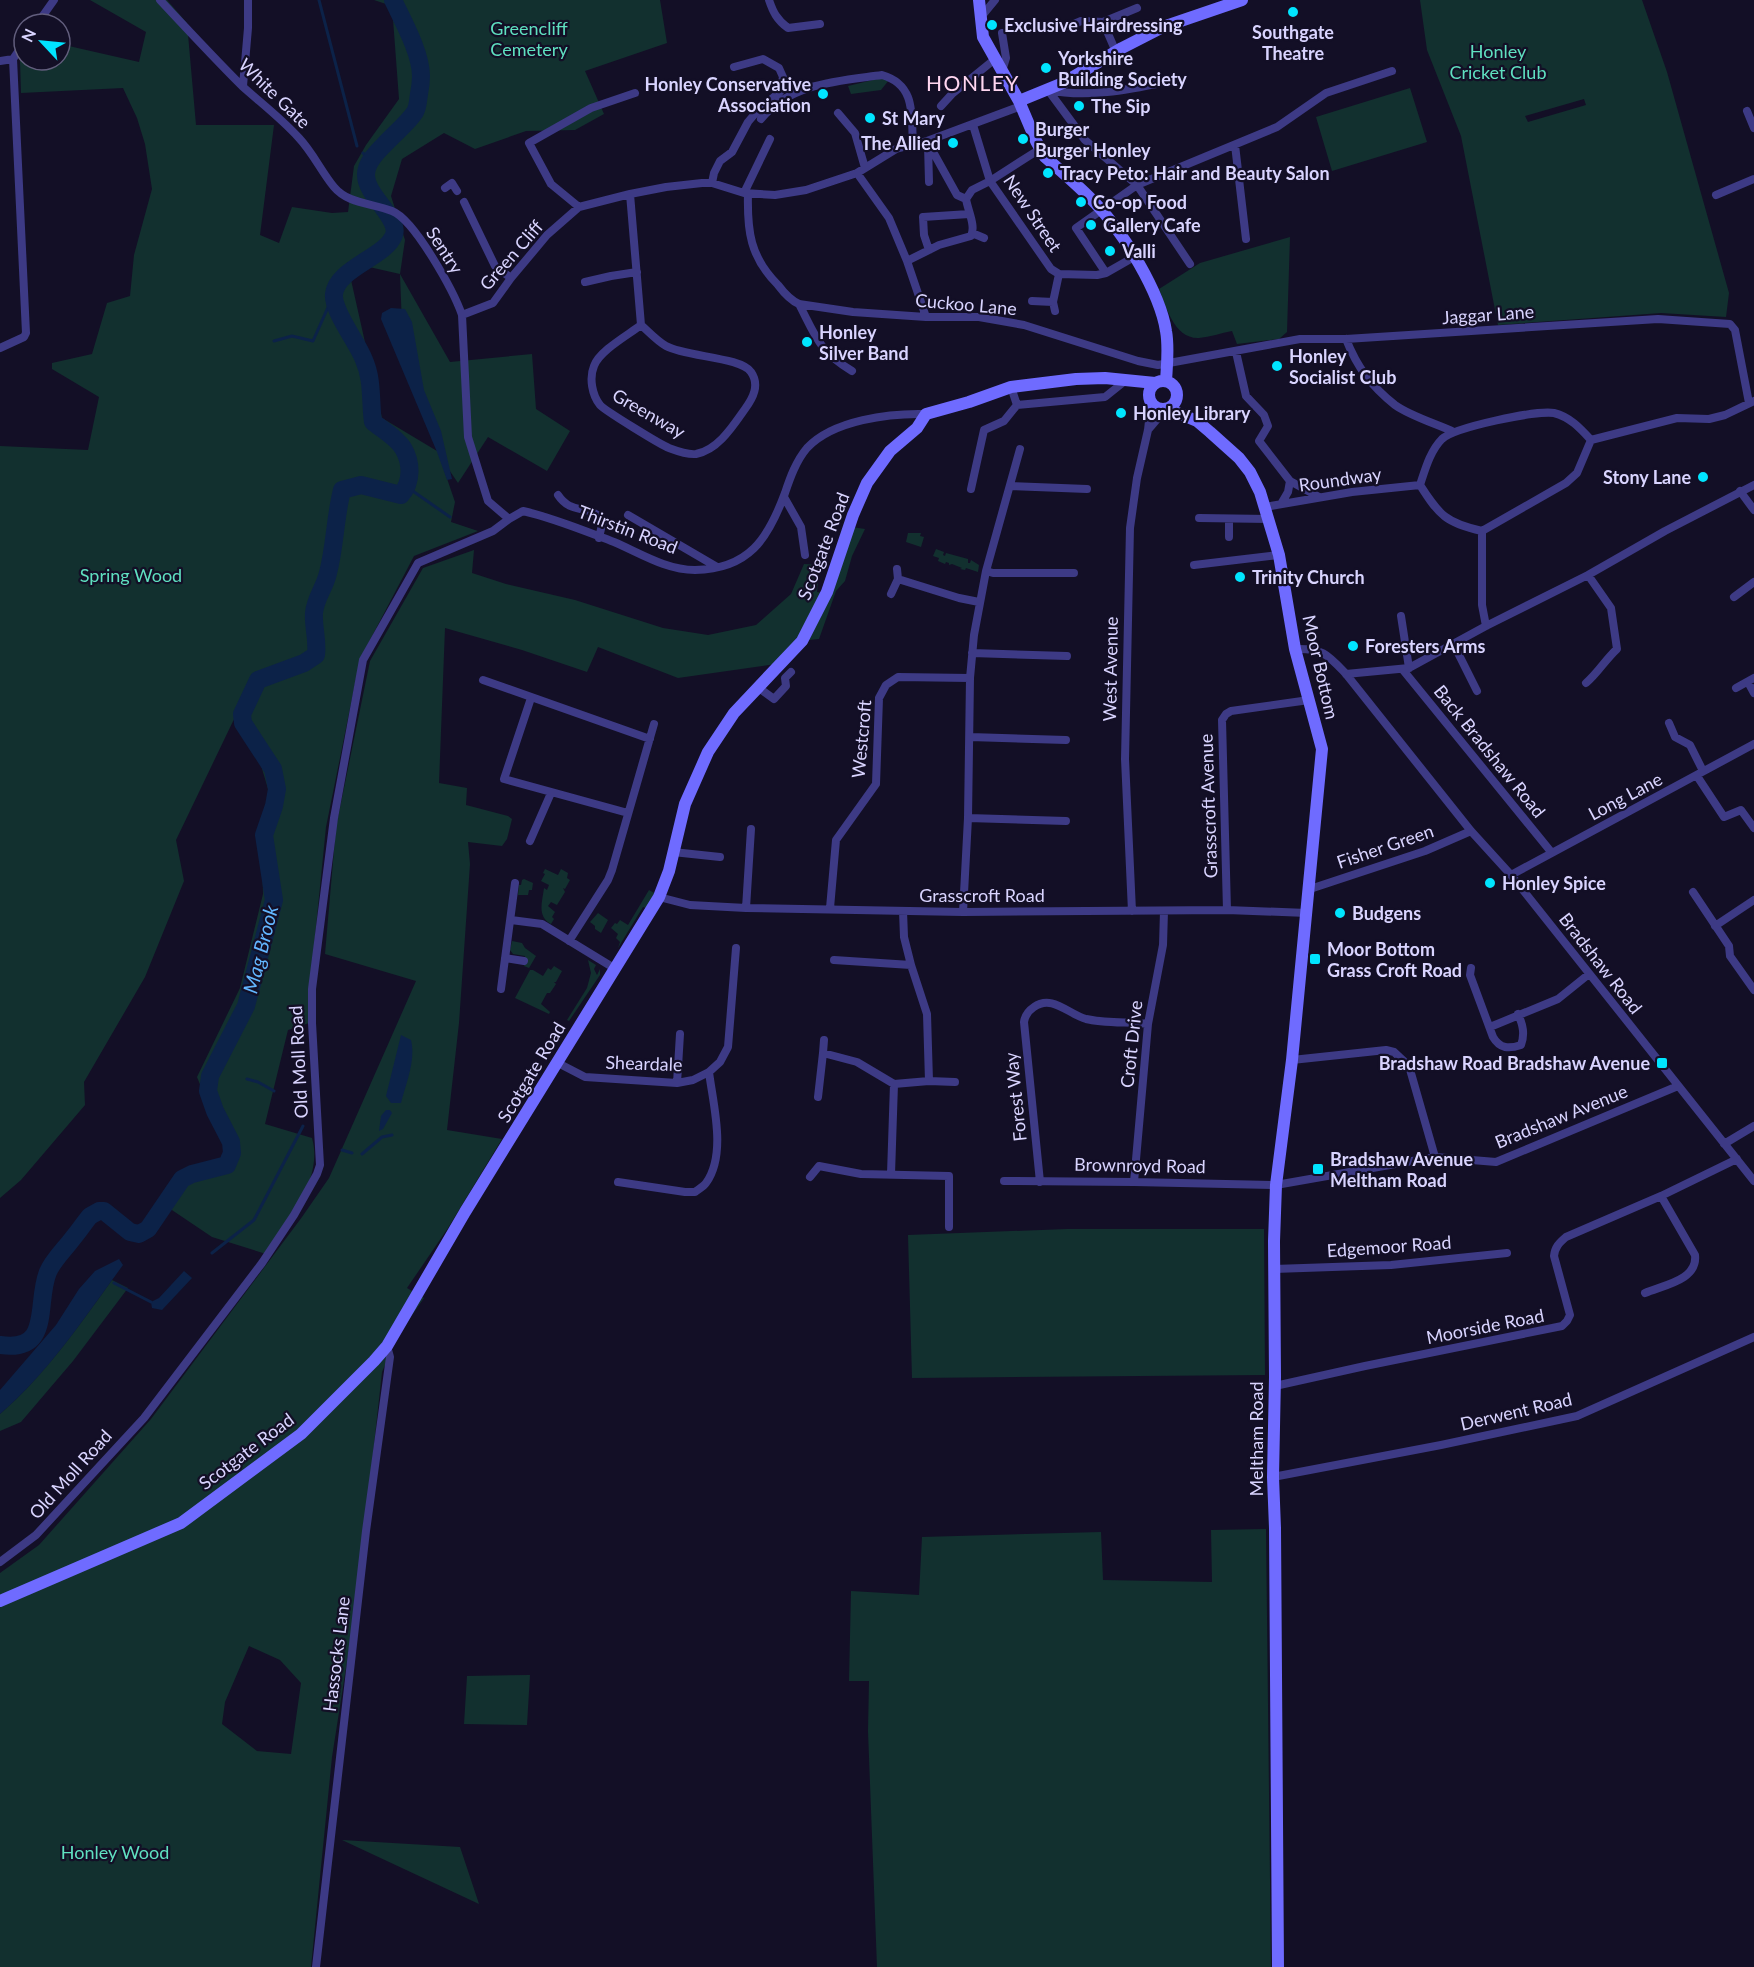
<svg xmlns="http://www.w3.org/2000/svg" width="1754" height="1967" font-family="Lato,sans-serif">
  <rect width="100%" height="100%" fill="#130f26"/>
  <path fill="#12302f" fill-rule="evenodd" d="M90,0H167L187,23L196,125H274L260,235L279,243L292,207L332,213L348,212L354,166L366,145L399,99L392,6L374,0H660L667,43L585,71L604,114L575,130L526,131L475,149L444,133L402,159L391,196L405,240L400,274L450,362L532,354L536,409L570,431L547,471L488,437L458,483L439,455L455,502L451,522L478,531L414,556L360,659L326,827L309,997V1023L288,1030L265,1124L312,1138C324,1179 287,1221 266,1254L212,1237L160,1202L178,1177L190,1171L225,1160L228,1154L197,1077L240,988L263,894L261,830L271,799L260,762L236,715L176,840L184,881L145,977L84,1082L85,1105L21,1180L0,1198V446L88,450L99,397L52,369V363L92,354L107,303L130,296L134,255L152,189L145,144L137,118L123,88L21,93L20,61L24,56V60H60V44L139,62L146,32ZM347,262L400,274L402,326L437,451L382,418Z
    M1420,0H1642L1667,72L1729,293L1726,317L1661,313L1498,325L1461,136L1427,50ZM1584,99L1586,105L1528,122L1525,116Z
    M881,78L889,80L881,90L851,94L848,86Z
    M1410,88L1427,142L1332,171L1316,117Z
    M1290,237L1287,332L1279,339L1237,344L1232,331C1221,333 1210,337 1199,338C1174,339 1166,306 1159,289L1200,263Z
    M852,527L865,529L852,556L845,581L836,591L819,639L798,641L776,664L678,678L598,647L587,672L522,650L445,628L439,783L467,788L466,805L508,816L512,819L507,839L502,846L468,842L470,864L459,1023L447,1130L502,1139L448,1228L407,1288L424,1298L397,1337L382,1372L358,1591L332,1757L311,1967H0V1573L39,1545L151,1419L302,1217L329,1178L416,981L325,954L336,827L370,661L423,568L474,550L472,573L506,584L575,600L663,628L708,635L756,625L791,594L804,564L820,565L817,592L829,594ZM249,1646L280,1660L301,1683L291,1754L257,1751L222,1724L225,1702Z
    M908,533H921L920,536L924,537L921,547L906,542Z
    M936,549L944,552L943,555L945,556L946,553L968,559V563H970L971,560L979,565L978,572L966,568L965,570L960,569L962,568L952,564L949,565V563L946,562L945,564L938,561L939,558L933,556Z
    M545,869L558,875L561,869L568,873L567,878L570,880L565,889L563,888L565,892L557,905L551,902L548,906L555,912L552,917L554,919L551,924C537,916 542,903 544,888L547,890L549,885L541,881L545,874L543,873Z
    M524,879L533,883L532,890H529L528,895H518L519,885H521L522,880Z
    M649,890L656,894L646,908L643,907L618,948L620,942L616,938L618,934L611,928L615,923L617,924L620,920L628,925Z
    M598,913L608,920L601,933L595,929V926L590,922Z
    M512,941L522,943L525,948L536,956L529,968L524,966L525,956L513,954L510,950Z
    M588,960L596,965L594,969L597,975L600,969V975L569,1021L567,1020L587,988L591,973Z
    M554,966L562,971L556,982H554L556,984L550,993H547L541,1004L550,1012L549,1014L515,998L530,970H533L543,976L548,968L551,970Z
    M1067,1229H1264L1265,1375L912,1378L908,1235Z
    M112,1280L128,1288L73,1361L21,1422L0,1431V1414C45,1375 78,1327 112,1280Z
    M1266,1529L1271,1967H877L868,1731L869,1681H849L851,1591L919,1595L922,1537L1101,1532L1103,1580L1212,1582L1211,1530Z
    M530,1675L527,1725L464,1724L467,1676Z
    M342,1840L460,1847L479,1904Z"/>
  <path fill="#0c2248" d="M391,308L405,309L412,322L424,390L441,431L452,479L447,480L437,452L381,319L382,313Z
    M401,1035L411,1040C416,1060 406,1083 401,1103H391L386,1096Z
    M386,1110H390L392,1113L383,1129L379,1131L381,1116Z
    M119,1259L123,1265C85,1317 49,1372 0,1414V1390L56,1325L79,1289L95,1271Z
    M184,1271L192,1278L162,1310L152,1308L151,1302L159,1298Z"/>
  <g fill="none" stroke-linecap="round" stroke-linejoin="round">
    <path stroke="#0c2248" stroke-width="3" d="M319,0L357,146
      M363,153L370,161
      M274,341L292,336L313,341L333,296
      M407,487L450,517
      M247,1079L258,1082L274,1091
      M342,1150L352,1153
      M362,1154L382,1137L392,1135
      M212,1253L254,1220L303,1126
      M114,1283L151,1302"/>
    <path stroke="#0c2248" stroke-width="18" d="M0,1345C53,1353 35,1303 48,1272C53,1260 65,1249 73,1238C79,1231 84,1223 90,1216L99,1211H104L130,1232L139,1234L148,1229L182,1179L192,1174L227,1165L232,1153L231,1142L215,1111L208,1091L210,1076L246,1006L274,900L264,835L274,806L277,789L273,769L243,723L242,714L258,680L304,663L316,655C318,640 313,627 314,613C315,599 325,587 328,573C335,546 335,518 342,490L361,485L401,495C412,482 412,463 403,448C397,438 383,430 373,422C370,401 373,380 364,360C358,343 332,311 334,294C337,268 386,257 394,235C400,218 366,196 366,175C366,163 376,153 384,145C394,134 407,124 415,112C418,107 418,100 419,94C420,89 421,82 421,76C421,53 403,21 393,0"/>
    <path stroke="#3d3a85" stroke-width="8" d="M160,0C187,29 214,58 242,86C261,103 282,119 299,138C313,153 321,171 334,187C348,204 372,203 392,211C415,220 454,292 462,315L468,437L488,501L509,519L523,511C554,518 585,531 614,542C640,553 666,570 695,570C749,569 768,539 785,493C790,478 796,461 807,448C833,420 890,413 926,414
      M769,0C773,12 777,20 788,28L820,24
      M981,17L995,0
      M1103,22L1116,52
      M37,24L54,0
      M1067,27L1081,21L1103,22L1137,8
      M1002,33L1006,58L1002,71
      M0,61L13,59
      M243,86L248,28V0
      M1048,90L1085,140L1137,185L1190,264
      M1048,90C1087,98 1127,90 1166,82
      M941,106L952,94L995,59
      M1747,111L1754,128
      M838,113L855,133L865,168
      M761,119C790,83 839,81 882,75C917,85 911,117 913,146
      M973,125L990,181L1051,269L1059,274L1097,275L1106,273L1134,257
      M927,141L957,195L966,199
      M928,145L929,182
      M1235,145L1246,239
      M857,173L889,218L907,261L926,317
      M712,183L714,173L720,161L732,152L748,122L759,109L780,92L783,77L779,68L763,59L734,67
      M445,188L452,183L457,191
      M744,193L770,139
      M748,193C747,231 750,257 778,285C784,293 790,300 799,304L853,312L926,317H979L1024,325L1138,361L1158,365L1300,339H1346L1658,319L1730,324L1735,330L1749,403
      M630,194L641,325C649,332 657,341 666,346C686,357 741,357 751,372C760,385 753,398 745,409C733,426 718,450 696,454C687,455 677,451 669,448C661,445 604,410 600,405C592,395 589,378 594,366C599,351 628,335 641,325
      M1716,195L1754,179
      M464,202L495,266L511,278
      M579,207L551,184L529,143L591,108L635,93
      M972,233L984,238
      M929,250L924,235L923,217L969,214
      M907,261L939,245L971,236C976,226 968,211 966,199L972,190L990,181L1040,149
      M1106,273L1076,228L1137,185L1277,127L1326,93L1392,71
      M585,282L611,276L637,272
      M1032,301L1053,302
      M799,304C816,337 819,351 852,371
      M1055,311L1053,302L1059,274
      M462,315L493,303L511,278L547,235L579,207L630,194L666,187L702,183H712L744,193L775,195L806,190L857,173L896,149L927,141L1021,106
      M1346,339C1357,367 1371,386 1395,405C1410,416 1437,424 1454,432
      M0,348L24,337L26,333L13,59L24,43
      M1236,352L1246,396L1264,415L1268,426L1259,441L1290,481L1319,497
      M1017,405L1105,397L1125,381
      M1148,430L1165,410
      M1420,485C1439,515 1446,523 1482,531L1566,483L1577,473L1591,440
      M1010,486L1087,489
      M971,489L984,430L1004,421L1017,405L1011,387
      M1740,491L1754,510
      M558,495C572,516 588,503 603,520L599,538
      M784,497L801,527L805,555
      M1281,504L1288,492L1290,481
      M1265,507L1352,492L1420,485C1425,470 1430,451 1442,439C1455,427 1537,410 1554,413C1570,417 1580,428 1591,440L1677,418L1709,419L1725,415L1754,401
      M628,515L717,567
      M1199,518L1269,519
      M1482,531V605L1486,626
      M1229,537V519
      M1194,565L1279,555
      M897,569L898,579L959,598L979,602
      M986,571L993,573H1074
      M891,594L898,579
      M1734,597L1754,582
      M1401,616L1409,668
      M1454,645L1477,691
      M1295,649C1323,648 1328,655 1346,674L1471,831L1511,875L1754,1181
      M972,653L1067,656
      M1403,670L1552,853
      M1346,674L1409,668L1486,626L1588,575L1665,531L1754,485
      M483,680L650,739
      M1748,682L1754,693
      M1586,683C1598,673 1605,660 1617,649L1611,608L1588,575
      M759,688L774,699L786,686L785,678L791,672
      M1736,688L1754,678
      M531,698L504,779L628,813
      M1669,723L1675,737L1690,745L1703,771
      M970,737L1066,740
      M1697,776L1724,817L1741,810L1754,828
      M968,818L1066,821
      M530,841L551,793
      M673,852L720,857
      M1511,875L1754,744
      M1310,889L1425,851L1471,831
      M1693,892L1729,946L1730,956L1754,990
      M659,897L690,905L746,908L963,912L1227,910L1307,913
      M746,908L751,829
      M830,908L836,840L876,784L879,698L886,685L898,677L970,678
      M1227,910L1222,720L1226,714L1231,711L1309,700
      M1132,911L1125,759L1130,528L1137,478L1148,430L1151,403
      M963,912L968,818L970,678L974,635L986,571L1020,449
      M511,920L542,924L614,968
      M1715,926L1754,900
      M569,941L608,880L612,870L654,724
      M505,958L524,961
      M834,960L911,965
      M1471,968L1470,975L1493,1037C1500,1049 1509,1049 1521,1045C1525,1034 1523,1025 1518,1014
      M501,989L515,883
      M1490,1027L1558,999L1589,974
      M823,1053L824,1040
      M1292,1060L1386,1050L1394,1052L1409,1066L1435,1157
      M558,1063L585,1077L677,1083L693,1080L709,1072L720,1062L728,1047L736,948
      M929,1081L955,1082
      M677,1083L680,1034
      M818,1097L823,1053L857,1062L894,1084
      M1724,1144L1754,1126
      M891,1174L894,1084L929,1081L927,1014L911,965L904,937L903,911
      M810,1177L819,1166L861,1174L949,1176V1227
      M1004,1181L1134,1182L1276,1185L1435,1157L1496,1162L1678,1086
      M618,1182L685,1192H695C699,1189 704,1186 706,1183C727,1154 713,1104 709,1072
      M1040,1182L1024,1022C1025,1015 1028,1011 1034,1007C1052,994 1068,1014 1086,1019C1102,1023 1130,1022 1148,1024
      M1134,1182L1148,1024L1163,945L1164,911
      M1274,1269L1391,1265L1507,1253
      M1645,1293C1664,1285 1698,1280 1695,1255L1661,1196
      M1275,1386L1365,1366L1562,1326L1567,1321L1570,1315L1554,1256C1555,1247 1559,1243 1566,1237L1661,1196L1737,1159
      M1273,1477L1441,1445L1577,1416L1754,1337
      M0,1562L36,1535L144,1418L262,1263L294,1215L317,1174L320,1165L312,1023V989L334,818L363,660L418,563L493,531L509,519
      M316,1967L366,1531L390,1357L387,1346"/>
    <path stroke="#6f6bff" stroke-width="12" d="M979,0L983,37L1019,101L1036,141L1045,157C1062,172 1080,187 1096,204C1123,232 1160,292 1166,331C1169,347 1167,364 1166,381
      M1019,101L1063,83L1122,48L1163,27L1242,0
      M1149 395a14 14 0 1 1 28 0a14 14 0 1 1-28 0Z
      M1168,409L1197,421L1210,432L1239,458L1250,472L1260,492L1279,555L1295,649L1322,749L1292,1060L1276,1185L1274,1241L1275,1377L1273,1477L1275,1528L1278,1967
      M0,1601L181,1523L301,1434L374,1361L387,1346L465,1212L659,897L669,871L685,804L708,752L734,713L802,641L827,592L853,515L867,483L890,451L917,428L926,414L969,402L1011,387L1076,379L1105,378L1155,383"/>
  </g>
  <g fill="#00e5ff" stroke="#130f26" stroke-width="2">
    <circle cx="1293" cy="12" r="6"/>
    <circle cx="992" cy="25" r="6"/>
    <circle cx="1046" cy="68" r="6"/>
    <circle cx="823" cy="94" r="6"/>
    <circle cx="1079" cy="106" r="6"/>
    <circle cx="870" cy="118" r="6"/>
    <circle cx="1023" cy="139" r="6"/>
    <circle cx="953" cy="143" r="6"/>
    <circle cx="1048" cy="173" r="6"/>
    <circle cx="1081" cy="202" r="6"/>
    <circle cx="1091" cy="225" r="6"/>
    <circle cx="1110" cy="251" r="6"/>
    <circle cx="807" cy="342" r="6"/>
    <circle cx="1277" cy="366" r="6"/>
    <circle cx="1121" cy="413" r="6"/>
    <circle cx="1703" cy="477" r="6"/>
    <circle cx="1240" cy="577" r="6"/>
    <circle cx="1353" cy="646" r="6"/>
    <circle cx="1490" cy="883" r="6"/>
    <circle cx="1340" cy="913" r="6"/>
    <rect x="1309" y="953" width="12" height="12" rx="3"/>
    <rect x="1656" y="1057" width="12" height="12" rx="3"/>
    <rect x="1312" y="1163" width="12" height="12" rx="3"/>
  </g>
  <g text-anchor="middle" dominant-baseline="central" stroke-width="4.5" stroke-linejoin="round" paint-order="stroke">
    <g font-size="18" font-weight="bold" fill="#d9d4ff" stroke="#130f26" text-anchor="start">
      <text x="1004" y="25">Exclusive Hairdressing</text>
      <text x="1293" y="32" text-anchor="middle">Southgate<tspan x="1293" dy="21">Theatre</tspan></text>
      <text x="1058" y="58">Yorkshire<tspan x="1058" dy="21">Building Society</tspan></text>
      <text x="811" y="84" text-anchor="end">Honley Conservative<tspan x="811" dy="21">Association</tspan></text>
      <text x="1091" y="106">The Sip</text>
      <text x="882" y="118">St Mary</text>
      <text x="1035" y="129">Burger<tspan x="1035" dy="21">Burger Honley</tspan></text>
      <text x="941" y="143" text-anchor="end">The Allied</text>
      <text x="1060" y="173">Tracy Peto: Hair and Beauty Salon</text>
      <text x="1093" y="202">Co-op Food</text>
      <text x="1103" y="225">Gallery Cafe</text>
      <text x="1122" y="251">Valli</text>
      <text x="819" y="332">Honley<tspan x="819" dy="21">Silver Band</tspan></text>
      <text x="1289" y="356">Honley<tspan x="1289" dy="21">Socialist Club</tspan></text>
      <text x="1133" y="413">Honley Library</text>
      <text x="1691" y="477" text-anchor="end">Stony Lane</text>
      <text x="1252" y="577">Trinity Church</text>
      <text x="1365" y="646">Foresters Arms</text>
      <text x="1502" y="883">Honley Spice</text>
      <text x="1352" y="913">Budgens</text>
      <text x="1327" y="949">Moor Bottom<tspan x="1327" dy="21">Grass Croft Road</tspan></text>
      <text x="1650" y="1063" text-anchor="end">Bradshaw Road Bradshaw Avenue</text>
      <text x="1330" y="1159">Bradshaw Avenue<tspan x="1330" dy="21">Meltham Road</tspan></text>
    </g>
    <g font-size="18" fill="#5fe0c0" stroke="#130f26">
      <text x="529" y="28">Greencliff<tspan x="529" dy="21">Cemetery</tspan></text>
      <text x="1498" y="51">Honley<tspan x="1498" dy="21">Cricket Club</tspan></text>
      <text x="131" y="575">Spring Wood</text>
      <text x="115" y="1852">Honley Wood</text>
    </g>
    <g font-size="18" fill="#d9d4ff" stroke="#130f26">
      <text transform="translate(275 93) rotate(44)">White Gate</text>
      <text transform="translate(1033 213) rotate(56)">New Street</text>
      <text transform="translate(445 250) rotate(57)">Sentry</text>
      <text transform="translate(511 255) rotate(-49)">Green Cliff</text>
      <text transform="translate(966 304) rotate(5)">Cuckoo Lane</text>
      <text transform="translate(1488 314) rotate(-4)">Jaggar Lane</text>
      <text transform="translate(649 413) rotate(30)">Greenway</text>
      <text transform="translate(1340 479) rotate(-8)">Roundway</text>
      <text transform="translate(628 529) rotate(21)">Thirstin Road</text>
      <text transform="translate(823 546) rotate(-69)">Scotgate Road</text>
      <text transform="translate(1321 667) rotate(77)">Moor Bottom</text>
      <text transform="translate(1110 669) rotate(-89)">West Avenue</text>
      <text transform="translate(861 739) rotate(-85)">Westcroft</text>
      <text transform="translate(1490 751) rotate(51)">Back Bradshaw Road</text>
      <text transform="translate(1625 796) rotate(-28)">Long Lane</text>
      <text transform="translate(1208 806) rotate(-92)">Grasscroft Avenue</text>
      <text transform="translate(1385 846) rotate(-19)">Fisher Green</text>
      <text x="982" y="895">Grasscroft Road</text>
      <text transform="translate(1601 963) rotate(52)">Bradshaw Road</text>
      <text transform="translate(1131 1044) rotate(-84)">Croft Drive</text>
      <text transform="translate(298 1062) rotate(-93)">Old Moll Road</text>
      <text transform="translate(644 1063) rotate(2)">Sheardale</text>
      <text transform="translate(531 1072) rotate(-59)">Scotgate Road</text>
      <text transform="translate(1015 1097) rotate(-96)">Forest Way</text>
      <text transform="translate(1561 1116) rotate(-22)">Bradshaw Avenue</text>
      <text transform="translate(1140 1165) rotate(1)">Brownroyd Road</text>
      <text transform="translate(1389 1246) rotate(-4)">Edgemoor Road</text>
      <text transform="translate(1485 1326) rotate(-11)">Moorside Road</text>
      <text transform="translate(1516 1411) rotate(-13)">Derwent Road</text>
      <text transform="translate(1256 1439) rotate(-90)">Meltham Road</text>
      <text transform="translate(246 1451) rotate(-37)">Scotgate Road</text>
      <text transform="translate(70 1474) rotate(-48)">Old Moll Road</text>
      <text transform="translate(336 1654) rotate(-83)">Hassocks Lane</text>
    </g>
    <g font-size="20" font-style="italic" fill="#62b6ff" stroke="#130f26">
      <text transform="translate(260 949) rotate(-76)">Mag Brook</text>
    </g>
    <g font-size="21" letter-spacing="1.5" fill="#ffd6f0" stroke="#130f26">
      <text x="973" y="82">HONLEY</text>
    </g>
  </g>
  <g transform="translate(42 42) rotate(296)"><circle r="28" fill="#130f26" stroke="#625e7d" stroke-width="1.5"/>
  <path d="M0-4.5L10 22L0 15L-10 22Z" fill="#00e5ff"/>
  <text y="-9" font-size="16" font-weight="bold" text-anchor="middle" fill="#d9d4ff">N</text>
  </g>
</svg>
